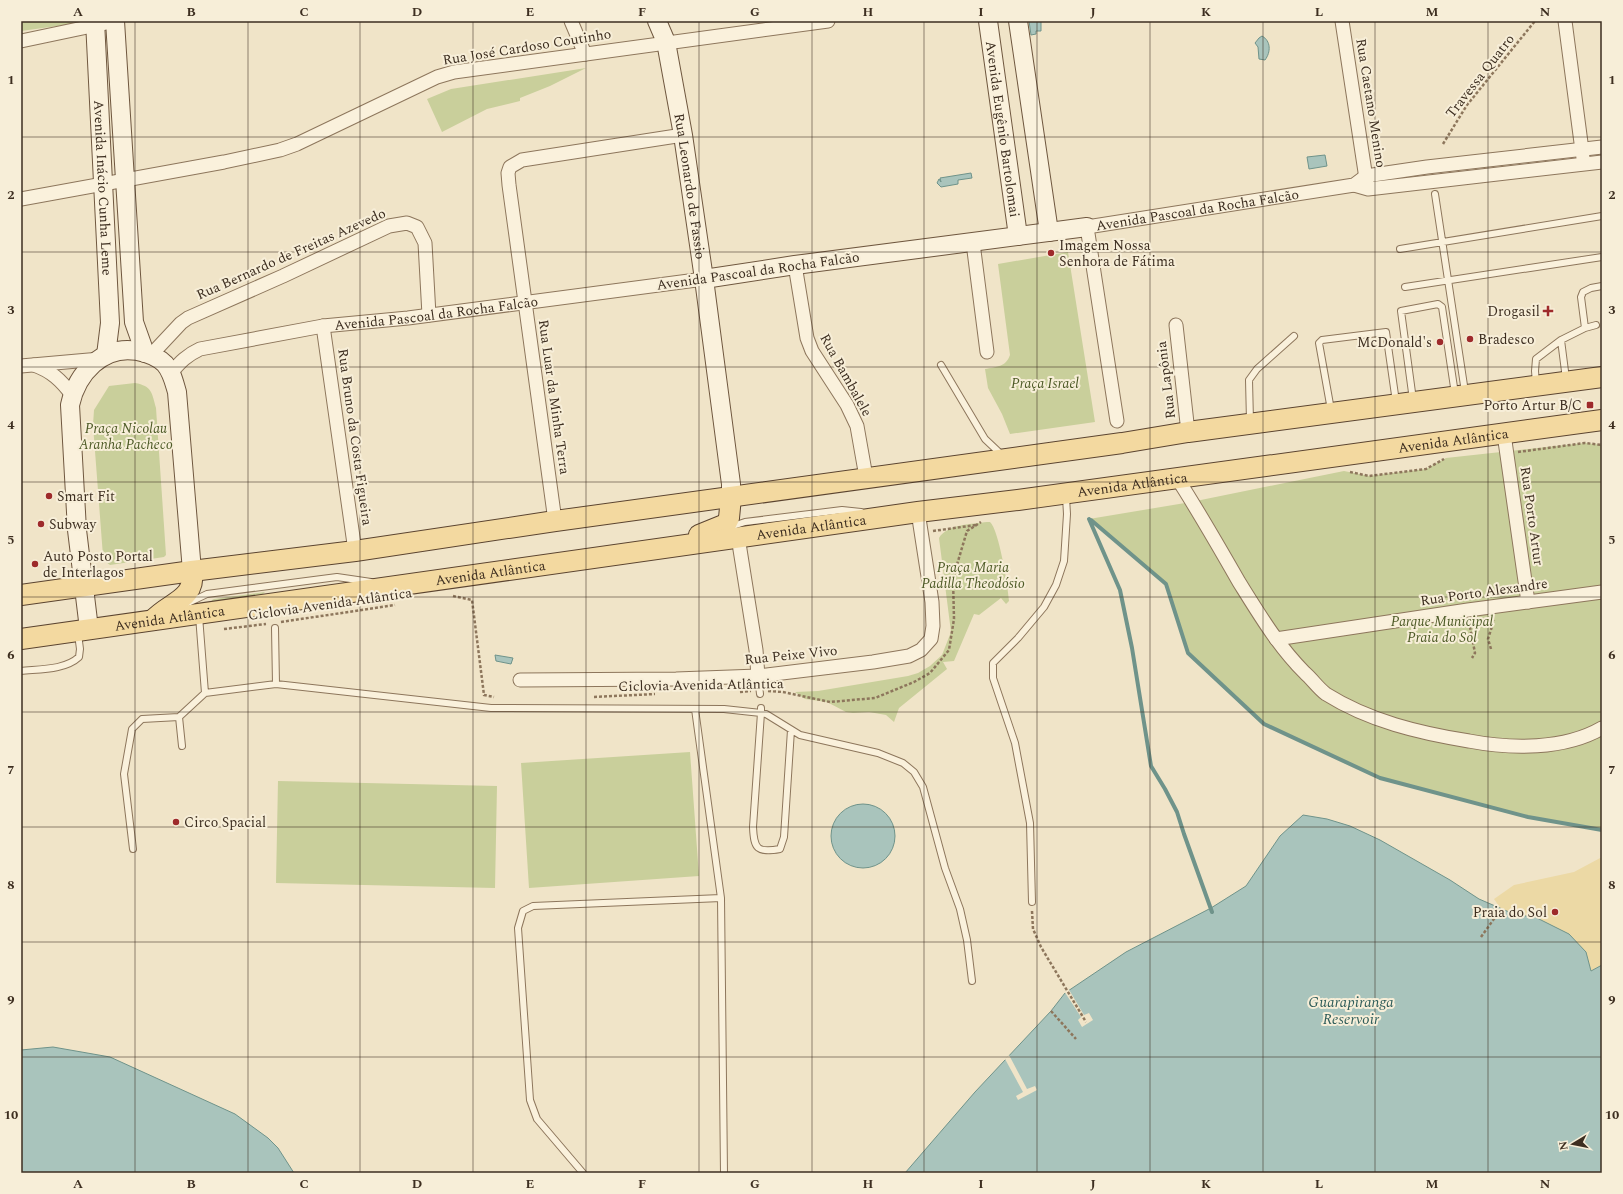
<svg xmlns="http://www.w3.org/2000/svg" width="1623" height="1194" font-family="Spectral,serif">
  <rect width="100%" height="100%" fill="#f0e4c8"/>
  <path fill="#c9cf9b" d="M21,21H74L72,24L21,31Z
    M586,68L550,86L520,98V101L487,109L442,132L427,99L451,89Z
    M1068,252L1095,422L1010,434L1002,414L988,388L985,369C996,367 1006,367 1010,355L998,264Z
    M135,383C152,386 152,393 156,408L166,555L164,557L110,565L106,562L103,556L93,425L94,410L109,386Z
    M1585,443L1602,445V830L1528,817L1380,778L1264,724L1188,653L1166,584L1089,519L1191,502L1344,471L1369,476L1426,469L1446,458Z
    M987,522H990C999,530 1008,587 1009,601L1006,604L1001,598L979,615L974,614L954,661L943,662L947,669L899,708L894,722L886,715L869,712L853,713L846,712L827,702L805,699L795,692L818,691L908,676L918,673L930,666L942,655L951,632L939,538C947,524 973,524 987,522Z
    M265,592L260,597L212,603V600L214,599Z
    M690,752L699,876L529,888L521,763Z
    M278,781L497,786L495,888L276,883Z"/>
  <path fill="#ecd9a5" d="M1602,857V965L1591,971L1586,952L1535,917L1516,915L1501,909L1494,899L1514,885L1574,872Z"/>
  <path fill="#a9c4bc" stroke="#6f938a" d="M1029,21H1041V31H1036V34L1031,35Z
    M1262,36C1271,41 1271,52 1265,60L1259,59L1258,47L1255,43L1259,38Z
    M1325,155L1327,166L1309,169L1307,157Z
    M971,173L972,178L958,180V184L941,187L937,183L939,179L941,182L940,178Z
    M495,655L513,658L511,664L496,661Z
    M831 836a32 32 0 1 1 64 0a32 32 0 1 1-64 0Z
    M1303,815L1327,819L1350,826L1380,840L1450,880L1479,899L1516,915L1535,917L1569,934L1586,952L1591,971L1602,965V1173H905L975,1092L1051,1011L1065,993L1126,952L1211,908L1246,886L1280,836Z
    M53,1047L110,1057L235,1114L268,1138L278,1148L294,1173H21V1050Z"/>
  <path fill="#f0e4c8" d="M1068,988L1084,1015L1089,1013L1093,1020L1082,1027L1078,1020L1081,1017L1064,991Z
    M1009,1055L1027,1089L1035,1086L1037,1090L1018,1100L1016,1096L1023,1092L1005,1059Z"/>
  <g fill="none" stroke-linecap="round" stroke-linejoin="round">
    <path stroke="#6f938a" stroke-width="4" d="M1089,519L1120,590L1132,648L1151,766L1165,789L1177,812L1184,834L1212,912
      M1091,520L1166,584L1188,653L1264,724L1380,778L1528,817L1602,830"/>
    <defs>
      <path id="lane" d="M1435,194L1465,392
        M1400,249L1602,216
        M1405,287L1602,257
        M1585,328L1581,297L1583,292L1591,288L1602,286
        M1561,340L1585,328L1596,325
        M941,365L985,439L1003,456
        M1536,383L1535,371L1536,359L1561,340L1566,379
        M1413,400L1401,311L1438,304L1442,307L1455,394
        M1331,410L1319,343L1322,340L1386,332L1396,402
        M1250,421L1249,380L1257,369L1294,336
        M730,527L745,522L842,510L861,512
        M188,603L207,594L337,577L371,582
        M199,616L205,693L276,684L275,628
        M21,671C40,669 65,670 79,657L80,649L78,634
        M758,676L760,694
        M276,684L491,708L724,709L761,713V708
        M695,709L721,898L724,1173
        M791,730L784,837L780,849C757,853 754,849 753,827L761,713L766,714L800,735L878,753L903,763L914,772L923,787L945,868L960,909L967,940L972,981
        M182,746L179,717L205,693
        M133,849L124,774L132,729L142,719L179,717
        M1032,902L1030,823L1015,743L993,678V663L1018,638L1044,607L1056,585L1064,561L1067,514L1066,497
        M583,1173L537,1119L530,1100L518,928L523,911L533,906L721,898"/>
      <g id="street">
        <path d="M571,21L585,54"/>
        <path d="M1342,21L1367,185"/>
        <path d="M1565,21L1583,158"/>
        <path d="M21,41L116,21"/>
        <path d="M1354,185L1368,189L1602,162"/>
        <path d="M21,199L224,162L280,150L297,144L437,77L454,72L828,21"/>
        <path d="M973,243L987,352"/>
        <path d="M795,265L807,338L812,351L847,405L857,426L866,477"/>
        <path d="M1176,325L1188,432"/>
        <path d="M323,326L355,551"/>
        <path d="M151,355L181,323L188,318L283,276L389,226L407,223L417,227L425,243L429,315"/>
        <path d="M34,365C51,371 61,380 72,395"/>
        <path d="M21,366L100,359"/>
        <path id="s1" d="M171,373C180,362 187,355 200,349L323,326L408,318L704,279"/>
        <path id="s2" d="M1117,421L1087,227L1354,185L1366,176L1427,167L1602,147"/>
        <path d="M1504,434L1528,602"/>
        <path d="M1177,478C1199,512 1219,547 1239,582C1259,614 1278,646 1305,673C1312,679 1318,688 1326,694C1369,721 1419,733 1469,741C1511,749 1564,750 1602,728"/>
        <path d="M555,521L509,185L508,173L510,167L522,160L683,135"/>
        <path d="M738,537L756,650L758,676"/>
        <path d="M1276,639L1468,610L1602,592"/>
        <path d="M520,680L676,679L758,676L873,662L909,656L921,650L931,639L933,626L932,602L918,512"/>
      </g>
      <g id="secondary">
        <path id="s3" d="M95,21L110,323L106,355"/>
        <path d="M115,21L134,322L145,353"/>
        <path id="s4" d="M657,21L666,42L683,135L704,279L731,484V497"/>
        <path id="s5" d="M988,21L1018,236"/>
        <path d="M1018,21L1049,232"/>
        <path d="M704,279L795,265L1087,227"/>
        <path d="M89,629L77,530L70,405C77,373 103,345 137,351C147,353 158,357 165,364C172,372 174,382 177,392L192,571"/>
      </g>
      <g id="primary">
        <path d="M699,535L726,524L729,518L731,497"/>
        <path d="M21,595L192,571L355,551L555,521L1122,443L1188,432L1602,377"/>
        <path d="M153,620C169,602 196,600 192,571"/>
        <path id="s6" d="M21,639L918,512L1018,500L1602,420"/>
      </g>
    </defs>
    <use href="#lane" stroke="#8d765c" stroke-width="8"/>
    <use href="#street" stroke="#8d765c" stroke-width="15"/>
    <use href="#secondary" stroke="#6f573f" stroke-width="20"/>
    <use href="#primary" stroke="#5b4430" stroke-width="22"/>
    <path stroke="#8d765c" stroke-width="2.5" stroke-dasharray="3 2" stroke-linecap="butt" d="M1443,144L1467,105L1535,21
      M1518,452L1585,443L1602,445
      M1350,472L1369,476L1426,469L1444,459
      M933,531L976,525
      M453,596L472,600L484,695L494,697
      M281,622L395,605
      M1469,622L1475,653L1472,658
      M224,629L266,624
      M1491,649L1488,639L1494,620
      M768,691L783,692L830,702L875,698L914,682L930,673L949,650L954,619L953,578L967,531L981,522
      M740,692L751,691
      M594,697L655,694
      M1032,911L1033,929L1041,947L1086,1022
      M1481,937L1501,909
      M1051,1011L1076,1039"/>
    <use href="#lane" stroke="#faf1dc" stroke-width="6"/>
    <use href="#street" stroke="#faf1dc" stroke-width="13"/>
    <use href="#secondary" stroke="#faf1dc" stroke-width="18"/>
    <use href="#primary" stroke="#f3d9a0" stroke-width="20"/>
  </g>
  <path fill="none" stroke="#3d2e20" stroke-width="1" stroke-opacity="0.55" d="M135,21V1173M248,21V1173M360,21V1173M473,21V1173M586,21V1173M699,21V1173M812,21V1173M924,21V1173M1037,21V1173M1150,21V1173M1263,21V1173M1375,21V1173M1488,21V1173M21,137H1602M21,252H1602M21,367H1602M21,482H1602M21,597H1602M21,712H1602M21,827H1602M21,942H1602M21,1057H1602"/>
  <g fill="#9e2a2b" stroke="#f7eed8" stroke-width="1.5">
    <circle cx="1051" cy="253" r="4"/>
    <path d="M1546 305h4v4h4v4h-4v4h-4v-4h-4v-4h4z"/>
    <circle cx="1470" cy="339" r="4"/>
    <circle cx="1440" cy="342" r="4"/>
    <rect x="1586" y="401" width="8" height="8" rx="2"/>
    <circle cx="49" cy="496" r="4"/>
    <circle cx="41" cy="524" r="4"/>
    <circle cx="35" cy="564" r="4"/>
    <circle cx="176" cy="822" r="4"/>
    <circle cx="1555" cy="912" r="4"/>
  </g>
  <g text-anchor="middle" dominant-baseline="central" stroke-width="4" stroke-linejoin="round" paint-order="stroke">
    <g font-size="14" fill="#3d2e20" stroke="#f7eed8">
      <text transform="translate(527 47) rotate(-9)">Rua José Cardoso Coutinho</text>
      <text transform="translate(1480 76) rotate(-52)">Travessa Quatro</text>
      <text transform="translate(1371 103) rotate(81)">Rua Caetano Menino</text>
      <text stroke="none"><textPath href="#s5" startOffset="109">Avenida Eugênio Bartolomai</textPath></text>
      <text stroke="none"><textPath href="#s4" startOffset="169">Rua Leonardo de Fassio</textPath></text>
      <text stroke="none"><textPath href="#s3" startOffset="167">Avenida Inácio Cunha Leme</textPath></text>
      <text stroke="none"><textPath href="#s2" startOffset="308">Avenida Pascoal da Rocha Falcão</textPath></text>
      <text transform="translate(291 254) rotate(-24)">Rua Bernardo de Freitas Azevedo</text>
      <text transform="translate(758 271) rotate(-8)">Avenida Pascoal da Rocha Falcão</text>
      <text stroke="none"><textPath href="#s1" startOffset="277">Avenida Pascoal da Rocha Falcão</textPath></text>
      <text transform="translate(846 375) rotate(61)">Rua Bambalele</text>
      <text transform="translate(1166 380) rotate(-97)">Rua Lapônia</text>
      <text transform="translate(554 397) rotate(82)">Rua Luar da Minha Terra</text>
      <text transform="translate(355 437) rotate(82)">Rua Bruno da Costa Figueira</text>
      <text stroke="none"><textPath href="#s6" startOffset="1446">Avenida Atlântica</textPath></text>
      <text stroke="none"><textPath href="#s6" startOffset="1122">Avenida Atlântica</textPath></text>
      <text transform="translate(1532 516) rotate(82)">Rua Porto Artur</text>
      <text stroke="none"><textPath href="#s6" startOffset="798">Avenida Atlântica</textPath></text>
      <text stroke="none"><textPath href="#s6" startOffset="474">Avenida Atlântica</textPath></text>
      <text transform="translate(1484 592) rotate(-8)">Rua Porto Alexandre</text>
      <text transform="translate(330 604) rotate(-8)">Ciclovia Avenida Atlântica</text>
      <text stroke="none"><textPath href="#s6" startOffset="150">Avenida Atlântica</textPath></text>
      <text transform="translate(791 655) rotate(-6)">Rua Peixe Vivo</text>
      <text transform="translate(701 685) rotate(-1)">Ciclovia Avenida Atlântica</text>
    </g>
    <g font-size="14" fill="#3d2e20" stroke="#f7eed8" text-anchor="start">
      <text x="1059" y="245">Imagem Nossa<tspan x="1059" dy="16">Senhora de Fátima</tspan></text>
      <text x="1540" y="311" text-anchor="end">Drogasil</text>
      <text x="1478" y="339">Bradesco</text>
      <text x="1432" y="342" text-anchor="end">McDonald's</text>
      <text x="1582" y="405" text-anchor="end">Porto Artur B/C</text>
      <text x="57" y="496">Smart Fit</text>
      <text x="49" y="524">Subway</text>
      <text x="43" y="556">Auto Posto Portal<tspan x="43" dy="16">de Interlagos</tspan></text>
      <text x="184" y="822">Circo Spacial</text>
      <text x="1547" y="912" text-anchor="end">Praia do Sol</text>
    </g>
    <g font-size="14" font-style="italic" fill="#4d5a26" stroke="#f7eed8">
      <text x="1045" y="383">Praça Israel</text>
      <text x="126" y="428">Praça Nicolau<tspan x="126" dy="16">Aranha Pacheco</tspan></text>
      <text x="973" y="567">Praça Maria<tspan x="973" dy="16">Padilla Theodósio</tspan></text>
      <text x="1442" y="621">Parque Municipal<tspan x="1442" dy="16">Praia do Sol</tspan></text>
    </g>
    <g font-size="15" font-style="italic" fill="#2f5d5a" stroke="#f7eed8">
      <text x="1351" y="1002">Guarapiranga<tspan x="1351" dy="17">Reservoir</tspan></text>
    </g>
  </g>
  <rect width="1623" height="1194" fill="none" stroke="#f7eed8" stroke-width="44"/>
  <g transform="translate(1573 1144) rotate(260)" stroke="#f7eed8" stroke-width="3" paint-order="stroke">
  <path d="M0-3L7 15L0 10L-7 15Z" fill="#3d2e20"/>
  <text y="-6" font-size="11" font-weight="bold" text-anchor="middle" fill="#3d2e20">N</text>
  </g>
  <rect x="22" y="22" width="1579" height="1150" fill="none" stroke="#3d2e20" stroke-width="1.5"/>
  <g font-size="13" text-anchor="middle" font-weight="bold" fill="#3d2e20">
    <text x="78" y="16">A</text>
    <text x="191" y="16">B</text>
    <text x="304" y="16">C</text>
    <text x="417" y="16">D</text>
    <text x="530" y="16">E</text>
    <text x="642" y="16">F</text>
    <text x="755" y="16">G</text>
    <text x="868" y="16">H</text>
    <text x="981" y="16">I</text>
    <text x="1093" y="16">J</text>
    <text x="1206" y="16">K</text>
    <text x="1319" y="16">L</text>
    <text x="1432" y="16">M</text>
    <text x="1545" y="16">N</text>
    <text x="11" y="84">1</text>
    <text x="1612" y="84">1</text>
    <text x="11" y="199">2</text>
    <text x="1612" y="199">2</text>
    <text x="11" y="314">3</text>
    <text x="1612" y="314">3</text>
    <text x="11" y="429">4</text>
    <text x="1612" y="429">4</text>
    <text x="11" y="544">5</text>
    <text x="1612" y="544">5</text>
    <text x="11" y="659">6</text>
    <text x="1612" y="659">6</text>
    <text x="11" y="774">7</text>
    <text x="1612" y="774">7</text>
    <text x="11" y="889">8</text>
    <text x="1612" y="889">8</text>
    <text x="11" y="1004">9</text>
    <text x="1612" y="1004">9</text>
    <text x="11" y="1119">10</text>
    <text x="1612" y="1119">10</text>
    <text x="78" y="1188">A</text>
    <text x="191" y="1188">B</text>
    <text x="304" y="1188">C</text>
    <text x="417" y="1188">D</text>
    <text x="530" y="1188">E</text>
    <text x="642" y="1188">F</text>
    <text x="755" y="1188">G</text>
    <text x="868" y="1188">H</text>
    <text x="981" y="1188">I</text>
    <text x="1093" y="1188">J</text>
    <text x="1206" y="1188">K</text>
    <text x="1319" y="1188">L</text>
    <text x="1432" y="1188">M</text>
    <text x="1545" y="1188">N</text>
  </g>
</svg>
